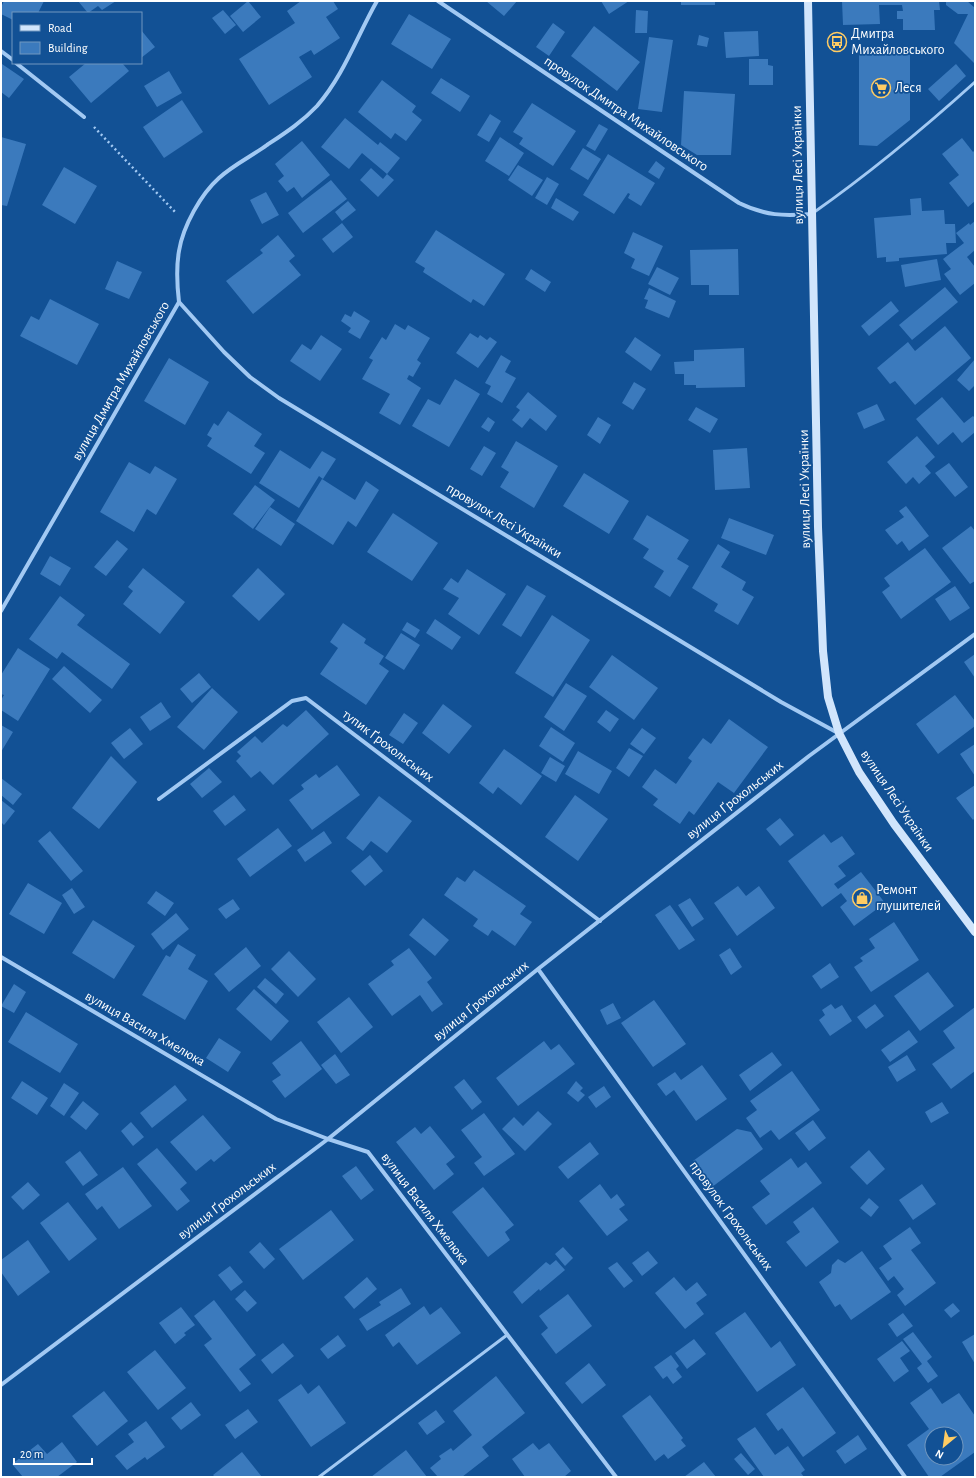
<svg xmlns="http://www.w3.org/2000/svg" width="976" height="1478" font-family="'Alegreya Sans',sans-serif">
  <rect width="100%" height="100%" fill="#125195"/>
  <path fill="#3b7abd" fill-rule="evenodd" d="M4,1H44L38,13H13V20L1,14V7Z
    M78,1H116L102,10L98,6L88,13Z
    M248,1L261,17L243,32L230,16Z
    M301,1H333L338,9L326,17L340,38L314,55L311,50L299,57L312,77L269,105L239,59L295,23L287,11Z
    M486,1H517L504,16Z
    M601,1H629L609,14Z
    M681,1H715V5H681Z
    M842,1H939L940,10H934L935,30H903V19H897V11H903L902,5H879L880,24L843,25Z
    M946,1H967L975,8V64L954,43L968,14H958L946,5Z
    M223,10L236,25L225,34L212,18Z
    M636,10L648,11L647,33H635Z
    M409,14L451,39L432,69L391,44Z
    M553,23L565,32L549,56L536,47Z
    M594,26L640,62L617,91L571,56Z
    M141,30L155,47L141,58Z
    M758,31L759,56L726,58L724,32Z
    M699,35L709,38L707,47L697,45Z
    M649,37L673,40L662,112L638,109Z
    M859,52L910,53V120L877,146L859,145Z
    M749,59H768V65L773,66V85H749Z
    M86,63H122L129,71L91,103L69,77Z
    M2,64L24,79L9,98L1,92V65Z
    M956,64L966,76L939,101L928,89Z
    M169,71L182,93L157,107L144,86Z
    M441,78L470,96L460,112L431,93Z
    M382,80L416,106L412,112L422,120L406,141L395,133L391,139L358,112Z
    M684,91L735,94L731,155H697L681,145Z
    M182,100L203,132L164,158L143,127Z
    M532,103L576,131L553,166L519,144L523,138L513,132Z
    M490,114L501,121L489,142L477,135Z
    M345,118L378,145L380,142L400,158L387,174L362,153L349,169L321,147Z
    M599,124L608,129L595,151L586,146Z
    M1,137L26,144L7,206L1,205Z
    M500,137L524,153L509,176L485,161Z
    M962,138L973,152L975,150V201L968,207L949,183L959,175L942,154Z
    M302,141L330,175L302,198L294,187L287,192L278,181L284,176L275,164Z
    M583,148L601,159L588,180L570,169Z
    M608,154L655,183L641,206L628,198L630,194L628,193L614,214L583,195Z
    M656,161L665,168L659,179L648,172Z
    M518,165L543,180L532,196L508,180Z
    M64,167L97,186L75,224L42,205Z
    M371,168L383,179L387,174L394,180L378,197L360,180Z
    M547,177L559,184L547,205L535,198Z
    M331,180L347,199L303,233L288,213Z
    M266,192L279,215L262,224L250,200Z
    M556,198L579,212L573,221L551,208Z
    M921,198L922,211L944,210L945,224H955L956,243H946L947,254L899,258V261L886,262V257L877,258L874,218L911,215L910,199Z
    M348,201L356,210L342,221L335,212Z
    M975,221V250L967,257L975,267V283L960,295L944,274L951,269L943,259L964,243L956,233L969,223L970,225Z
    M342,223L353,237L333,253L322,239Z
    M436,230L505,274L484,306L473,299L471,303L423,272L425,268L415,262Z
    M633,232L663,246L649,276L631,268L635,259L624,253Z
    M278,235L295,256L289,261L301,275L253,314L226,281L263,253L260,250Z
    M738,249L739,295H709V285H691L690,250Z
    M937,259L941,280L905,287L901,265Z
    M117,261L142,272L129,299L105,289Z
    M657,267L679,278L670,295L648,284Z
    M531,269L551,282L545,292L525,279Z
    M945,287L958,302L912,340L899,325Z
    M649,288L676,301L669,318L645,308L648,300L644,299Z
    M50,299L99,324L77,365L20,336L31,316L39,320Z
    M891,301L899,311L869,336L861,326Z
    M354,311L370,321L360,339L348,332L351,328L341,321L345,314L351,317Z
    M395,324L405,330L408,325L430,338L417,360L421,363L413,377L409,375L407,379L421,388L400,425L379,413L390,394L362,379L373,360L369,358L382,337L386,340Z
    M945,326L971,358L915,405L895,381L890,384L877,368L908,342L915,351Z
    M470,333L478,338L480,335L487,340L490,337L497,342L478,368L456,353Z
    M321,335L342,349L320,381L290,361L302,344L311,350Z
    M635,337L661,355L651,371L625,352Z
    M744,348L745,387L696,388V385H684V374H675L674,362L694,361V350Z
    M501,355L511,361L505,372L516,378L502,403L487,394L491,386L485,383Z
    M169,358L209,382L185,425L144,401Z
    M975,359V385L969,391L957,380Z
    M455,379L480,394L449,447L412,426L428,399L440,405Z
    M634,382L646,389L633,410L622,403Z
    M528,392L557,416L546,431L530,418L522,428L512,420L520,410L516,407Z
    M942,397L964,423L973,416L975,418V432L962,443L953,432L938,445L916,419Z
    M877,404L885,420L864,429L857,413Z
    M696,407L718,419L710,433L688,420Z
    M228,411L262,434L254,446L265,453L251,474L207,446L212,438L207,435L214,423L218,426Z
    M488,417L495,422L489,432L481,427Z
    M598,417L611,425L600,444L587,435Z
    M917,436L935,457L925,466L931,473L919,484L913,477L906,484L887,462Z
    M516,441L558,466L534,508L500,487L509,472L501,467Z
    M484,446L496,453L482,476L470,469Z
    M747,448L750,488L715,490L713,450Z
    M280,450L310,469L322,451L336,459L323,479L319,476L299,508L259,483Z
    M129,462L150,474L155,466L177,479L156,515L147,509L134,532L100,512Z
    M949,463L968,487L955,497L935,473Z
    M584,473L629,501L609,534L563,506Z
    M322,479L355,500L366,481L379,490L356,527L348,521L333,545L296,521Z
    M255,485L275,500L253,529L233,514Z
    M906,506L929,536L909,551L902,541L897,545L885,530L904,517L899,511Z
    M270,507L295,524L281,546L255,529Z
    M393,513L438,543L412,581L367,552Z
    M647,515L689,540L677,559L689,566L670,597L654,587L664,571L643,558L649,549L633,539Z
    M729,518L774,535L766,555L721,538Z
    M971,526L975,531V581L970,584L942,548Z
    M117,540L128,549L106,576L94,567Z
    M718,544L730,552L721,567L746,582L742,590L754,597L738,625L714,611L718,604L692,588Z
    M925,548L951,582L901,619L882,592L890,586L884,578Z
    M50,556L71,568L60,586L40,574Z
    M143,568L185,602L160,634L123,604L133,591L128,587Z
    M258,568L285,594L259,621L232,596Z
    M467,569L506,594L479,635L448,614L459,598L443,589L451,578L458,583Z
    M527,585L546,596L521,637L502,625Z
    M955,586L970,608L950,621L935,599Z
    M60,596L85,615L77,625L130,664L112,689L62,652L57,659L29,639Z
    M552,615L590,640L553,697L515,673Z
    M435,619L461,637L452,650L426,633Z
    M407,622L420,630L415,638L402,630Z
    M343,623L366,639L364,643L384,656L379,664L389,671L366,705L320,674L338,648L330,642Z
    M401,633L420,645L404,670L385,658Z
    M18,648L50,669L18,721L1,710V700L4,695L1,694V675Z
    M975,654V678L964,662Z
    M612,655L658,688L634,720L589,687Z
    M64,666L102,700L90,713L52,679Z
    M199,673L211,687L192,703L180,689Z
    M566,683L587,696L564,731L544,717Z
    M212,688L238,712L204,750L177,727Z
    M955,695L975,721V726L938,754L916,724Z
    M161,702L171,717L150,731L140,717Z
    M443,704L472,726L449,754L422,733Z
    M306,710L329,734L273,785L260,771L251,778L236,761L241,756L237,752L255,736L262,743L283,724L287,727Z
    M606,710L619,719L610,732L597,722Z
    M404,713L418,723L403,744L389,735Z
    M729,719L768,747L734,793L718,782L694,815L689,811L680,824L653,805L658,799L642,787L655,769L676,784L692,761L688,758L703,738L711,744Z
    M1,725L13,732L1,752Z
    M551,727L575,743L563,762L539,746Z
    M130,728L143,744L124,759L111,743Z
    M642,728L656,738L644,754L630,744Z
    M975,744V776L960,754Z
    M629,748L643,756L629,777L616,768Z
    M504,749L542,776L521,805L498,787L493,794L479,783Z
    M578,751L612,771L599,794L565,774Z
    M111,756L137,782L99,829L72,808Z
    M550,757L565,766L556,782L541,773Z
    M337,765L360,795L312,830L289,800L304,789L301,785L316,774L319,778Z
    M209,768L222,782L202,798L190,784Z
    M1,778L22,794L13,805L1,795Z
    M975,785V818L973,820L956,798Z
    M234,795L246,810L225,826L213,811Z
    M575,795L608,819L578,861L545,837Z
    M379,796L412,821L387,853L371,841L363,851L346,838Z
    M1,800L15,811L4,825L1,822Z
    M780,818L794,835L780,846L766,829Z
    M278,828L292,846L250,877L237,859Z
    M50,831L83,871L71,881L38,841Z
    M324,831L332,843L305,862L297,850Z
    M824,834L831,843L842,836L855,854L838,866L846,876L834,884L838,889L861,872L885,903L854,926L840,907L847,901L841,893L822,907L788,861Z
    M370,855L383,871L365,886L351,871Z
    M474,870L526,906L520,914L532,922L515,946L492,930L488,936L473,926L478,919L444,895L457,877L465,882Z
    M28,883L62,903L44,934L9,914Z
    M738,886L746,896L759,886L775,908L737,936L714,903Z
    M72,888L85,907L74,914L62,895Z
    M156,891L174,903L165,916L147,903Z
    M690,898L704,919L692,927L678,905Z
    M233,899L240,909L226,919L218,909Z
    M670,905L695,940L679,950L655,915Z
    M176,913L189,929L163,950L151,934Z
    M423,918L449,940L435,956L409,935Z
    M93,920L135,946L114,979L72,953Z
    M894,922L919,960L871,992L854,967L863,961L860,958L875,948L869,939Z
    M178,944L196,955L188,969L208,981L185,1020L142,995L166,955L170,957Z
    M246,947L261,966L229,992L214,974Z
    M409,948L432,978L427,982L443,1004L432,1012L420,995L392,1016L368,984L394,965L391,961Z
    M730,948L742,967L731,975L719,955Z
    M289,951L316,979L298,997L271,969Z
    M830,963L839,977L821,989L812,976Z
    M928,972L954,1006L920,1031L894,996Z
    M265,978L284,994L276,1004L257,987Z
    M14,984L26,992L14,1013L1,1006Z
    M254,989L289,1021L271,1041L236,1009Z
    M349,997L373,1027L341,1053L317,1022Z
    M654,1000L686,1044L653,1067L621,1023Z
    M613,1003L621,1018L607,1025L600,1010Z
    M831,1004L835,1009L842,1005L852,1021L830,1036L819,1020L825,1015L822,1010Z
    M875,1004L884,1016L866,1029L857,1017Z
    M975,1007V1071L951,1089L932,1064L955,1048L943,1031Z
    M26,1012L78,1044L60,1073L8,1042Z
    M909,1030L918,1042L890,1062L881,1050Z
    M219,1038L241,1052L228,1072L206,1058Z
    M301,1041L322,1069L285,1098L272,1081L281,1075L272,1063Z
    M544,1041L551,1050L559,1044L575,1064L518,1106L496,1078Z
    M772,1052L782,1065L750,1091L739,1075Z
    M335,1054L350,1075L336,1084L321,1065Z
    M907,1055L916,1070L897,1082L888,1067Z
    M702,1065L727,1099L696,1121L674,1090L666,1096L657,1084L675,1072L681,1080Z
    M792,1071L820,1110L779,1140L771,1130L760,1138L746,1118L757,1110L750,1101Z
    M464,1079L482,1102L472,1110L454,1087Z
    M22,1081L48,1098L37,1115L11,1098Z
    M576,1081L583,1088L580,1091L585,1095L578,1102L567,1093Z
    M64,1083L79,1093L64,1116L50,1106Z
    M175,1085L187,1100L152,1128L140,1113Z
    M604,1086L611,1097L596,1108L588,1097Z
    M83,1101L99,1114L86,1130L70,1117Z
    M942,1102L949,1113L931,1123L925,1112Z
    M538,1111L552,1124L525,1151L502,1129L514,1117L523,1126Z
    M484,1113L515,1154L484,1176L474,1163L482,1157L461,1130Z
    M203,1115L231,1148L214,1162L211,1159L196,1171L170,1142Z
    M813,1120L826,1138L809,1151L795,1133Z
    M131,1122L144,1137L133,1146L121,1131Z
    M430,1126L455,1157L446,1164L454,1174L434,1190L396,1142L415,1127L421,1134Z
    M737,1129L751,1132L763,1149L712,1187L693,1161Z
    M590,1142L599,1154L568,1179L558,1167Z
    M157,1148L187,1183L180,1189L190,1201L177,1211L137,1164Z
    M869,1150L885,1169L867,1185L850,1167Z
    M80,1151L98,1175L83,1186L65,1162Z
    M791,1158L798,1168L806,1162L822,1183L766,1225L752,1207L770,1194L760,1181Z
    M356,1166L374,1190L361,1200L342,1176Z
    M123,1167L152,1206L119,1229L102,1206L97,1210L85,1194Z
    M28,1182L40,1195L23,1210L11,1197Z
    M600,1184L611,1199L617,1194L625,1205L619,1209L628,1220L607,1236L579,1201Z
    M922,1184L936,1204L913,1220L899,1200Z
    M483,1187L514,1225L505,1232L510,1240L488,1257L452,1212Z
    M869,1198L879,1207L871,1217L860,1208Z
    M68,1202L97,1239L69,1261L40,1223Z
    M813,1207L839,1242L806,1267L786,1242L800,1232L793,1222Z
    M331,1210L354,1240L303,1280L279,1249Z
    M910,1227L921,1243L911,1250L936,1283L905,1306L897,1295L904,1289L894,1276L888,1281L879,1268L892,1259L883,1246Z
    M28,1240L50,1272L18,1296L1,1272V1260Z
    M260,1242L275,1259L264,1269L249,1252Z
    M563,1247L573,1258L565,1266L555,1254Z
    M648,1251L658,1263L642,1276L632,1263Z
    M862,1251L891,1292L851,1320L840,1304L835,1307L819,1282L831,1273L832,1265L838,1259L845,1263Z
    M556,1260L565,1270L540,1291L539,1289L522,1304L513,1292L546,1262L550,1265Z
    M617,1262L633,1281L624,1288L608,1268Z
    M230,1266L243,1282L231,1291L218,1275Z
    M367,1277L377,1289L354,1309L344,1297Z
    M674,1277L686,1291L697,1282L707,1295L696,1303L704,1314L685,1329L655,1293Z
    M401,1288L411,1304L367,1331L359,1319L381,1305L379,1302Z
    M245,1290L257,1303L247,1312L235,1299Z
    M568,1294L592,1326L556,1354L541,1334L548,1328L539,1316Z
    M214,1300L256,1355L239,1369L251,1384L240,1392L204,1345L212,1339L194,1316Z
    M953,1303L960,1311L951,1318L944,1310Z
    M424,1306L430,1315L441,1307L461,1333L417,1365L399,1342L393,1347L385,1335Z
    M181,1307L195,1325L184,1333L186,1335L175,1344L159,1323Z
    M745,1312L771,1348L780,1341L796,1365L757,1392L715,1333Z
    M903,1313L913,1326L897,1337L888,1324Z
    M913,1332L932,1357L927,1361L938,1376L928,1383L917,1368L922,1364L903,1339Z
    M975,1334V1364L962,1342Z
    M338,1335L346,1346L328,1359L320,1349Z
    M694,1339L706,1354L687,1369L675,1353Z
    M902,1341L910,1351L900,1358L909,1371L894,1382L877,1359Z
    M283,1343L294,1356L272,1374L261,1360Z
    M155,1350L186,1388L158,1410L127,1372Z
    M671,1355L679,1366L676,1369L682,1377L673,1384L667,1376L663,1379L654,1367Z
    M589,1363L606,1385L582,1404L565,1383Z
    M496,1376L525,1413L482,1447L489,1456L462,1477H438L430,1468L441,1459L439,1456L451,1448L453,1451L472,1435L453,1411Z
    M301,1384L308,1394L319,1385L346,1423L311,1447L278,1400Z
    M803,1387L836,1433L803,1457L782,1428L778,1431L766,1414Z
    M931,1388L942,1404L959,1393L975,1416V1452L940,1477H929L907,1445L929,1429L910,1403ZM932,1434H956V1458H932Z
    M104,1391L128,1421L97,1446L72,1416Z
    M650,1395L683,1438L681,1440L686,1446L668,1459L664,1454L655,1461L622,1416Z
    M191,1402L201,1415L181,1430L171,1418Z
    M248,1409L258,1422L235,1439L225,1425Z
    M436,1410L445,1422L427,1435L418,1423Z
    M146,1421L165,1447L147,1460L145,1457L127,1470L115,1456L134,1442L128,1434Z
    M755,1427L775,1455L788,1446L805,1470L801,1473L804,1477H764L737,1439Z
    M858,1435L867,1449L845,1464L836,1451Z
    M62,1442L77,1462L57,1477H23L12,1464L38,1444L47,1454Z
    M533,1443L539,1450L549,1443L571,1471L564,1477H525L512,1459Z
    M406,1450L427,1477H371Z
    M242,1452L262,1477H215L213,1475Z
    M741,1453L755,1469L748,1475L734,1459Z
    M704,1462L716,1477H684Z"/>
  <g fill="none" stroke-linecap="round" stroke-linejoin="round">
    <path stroke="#a2c9f3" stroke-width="2.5" stroke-dasharray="2 3" stroke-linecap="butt" d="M94,127L176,213"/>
    <path stroke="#a2c9f3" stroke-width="3" d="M813,213C870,173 924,128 975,82
      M319,1477L507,1335"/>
    <path stroke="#a2c9f3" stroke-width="4" d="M438,1L739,203C766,216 783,216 812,214
      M1,51L13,60
      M16,63L84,117
      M179,302L224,352L250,377L279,398L781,702L838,733
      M1,611L179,302C177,285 176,268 179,251C183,226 201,194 219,178C233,165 252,156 267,145C285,133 302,122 317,106C344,75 357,36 377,1
      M159,799L292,701L306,698L600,921
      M1,957L276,1119L328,1139L368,1152L616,1477
      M538,969L905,1477
      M1,1385L328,1139L538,969L809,756L975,634"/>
    <path stroke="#d1e5fc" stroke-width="8" d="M808,1L818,527L823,651L828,697L839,733L859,772L894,824L975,932"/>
  </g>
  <defs>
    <symbol id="bus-ring" viewBox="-11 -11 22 22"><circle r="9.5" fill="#125195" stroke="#ffcc63" stroke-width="1.5"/><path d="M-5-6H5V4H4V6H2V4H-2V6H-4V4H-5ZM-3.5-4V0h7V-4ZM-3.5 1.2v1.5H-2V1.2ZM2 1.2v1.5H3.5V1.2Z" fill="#ffcc63"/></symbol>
    <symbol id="supermarket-ring" viewBox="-11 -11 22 22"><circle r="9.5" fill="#125195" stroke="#ffcc63" stroke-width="1.5"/><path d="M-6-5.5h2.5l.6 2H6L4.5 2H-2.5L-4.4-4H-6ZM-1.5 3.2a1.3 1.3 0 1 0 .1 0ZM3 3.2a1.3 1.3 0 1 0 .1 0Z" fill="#ffcc63"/></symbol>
    <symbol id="shop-ring" viewBox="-11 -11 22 22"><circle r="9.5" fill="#125195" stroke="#ffcc63" stroke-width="1.5"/><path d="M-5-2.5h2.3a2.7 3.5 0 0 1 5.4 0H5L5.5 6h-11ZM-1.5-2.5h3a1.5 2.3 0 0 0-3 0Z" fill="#ffcc63"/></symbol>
  </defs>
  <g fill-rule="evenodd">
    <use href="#bus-ring" x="826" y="31" width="22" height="22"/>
    <use href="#supermarket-ring" x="870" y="77" width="22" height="22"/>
    <use href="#shop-ring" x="851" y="887" width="22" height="22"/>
  </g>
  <g text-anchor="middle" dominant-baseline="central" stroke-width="3.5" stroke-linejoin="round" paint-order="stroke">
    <g font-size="14" fill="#fff" stroke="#125195" text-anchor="start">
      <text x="851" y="34">Дмитра<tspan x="851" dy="16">Михайловського</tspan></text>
      <text x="895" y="88">Леся</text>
      <text x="876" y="890">Ремонт<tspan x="876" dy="16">глушителей</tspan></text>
    </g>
    <g font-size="14" fill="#fff" stroke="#125195">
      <text transform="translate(626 114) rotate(34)">провулок Дмитра Михайловського</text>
      <text transform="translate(798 165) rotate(-91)">вулиця Лесі Українки</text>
      <text transform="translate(121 381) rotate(-60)">вулиця Дмитра Михайловського</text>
      <text transform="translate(805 489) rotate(-91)">вулиця Лесі Українки</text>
      <text transform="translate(504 521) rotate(31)">провулок Лесі Українки</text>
      <text transform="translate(388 746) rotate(37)">тупик Ґрохольських</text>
      <text transform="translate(735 800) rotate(-38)">вулиця Ґрохольських</text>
      <text transform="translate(897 801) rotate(56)">вулиця Лесі Українки</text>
      <text transform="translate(481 1001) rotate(-39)">вулиця Ґрохольських</text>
      <text transform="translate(145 1029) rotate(30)">вулиця Василя Хмелюка</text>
      <text transform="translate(227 1201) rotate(-37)">вулиця Ґрохольських</text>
      <text transform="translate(425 1209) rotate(53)">вулиця Василя Хмелюка</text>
      <text transform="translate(731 1216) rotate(54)">провулок Ґрохольських</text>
    </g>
  </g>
  <rect width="976" height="1478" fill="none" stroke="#ffffff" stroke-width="4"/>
  <rect x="12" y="12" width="130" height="52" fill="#125195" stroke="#7197bf"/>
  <rect x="20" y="25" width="20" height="6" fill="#d1e5fc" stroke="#7197bf"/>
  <text x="48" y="32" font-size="12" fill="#ffffff">Road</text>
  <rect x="20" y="42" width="20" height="12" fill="#3b7abd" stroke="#7197bf"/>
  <text x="48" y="52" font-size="12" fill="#ffffff">Building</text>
  <g transform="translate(944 1446) rotate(209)"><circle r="19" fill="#125195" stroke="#7197bf"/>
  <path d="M0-3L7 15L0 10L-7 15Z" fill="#ffcc63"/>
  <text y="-6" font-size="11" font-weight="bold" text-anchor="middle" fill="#ffffff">N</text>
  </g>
  <path d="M14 1458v6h78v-6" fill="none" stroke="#ffffff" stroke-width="2"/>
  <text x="20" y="1458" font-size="12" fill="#ffffff" stroke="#125195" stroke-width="3" paint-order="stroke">20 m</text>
</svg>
